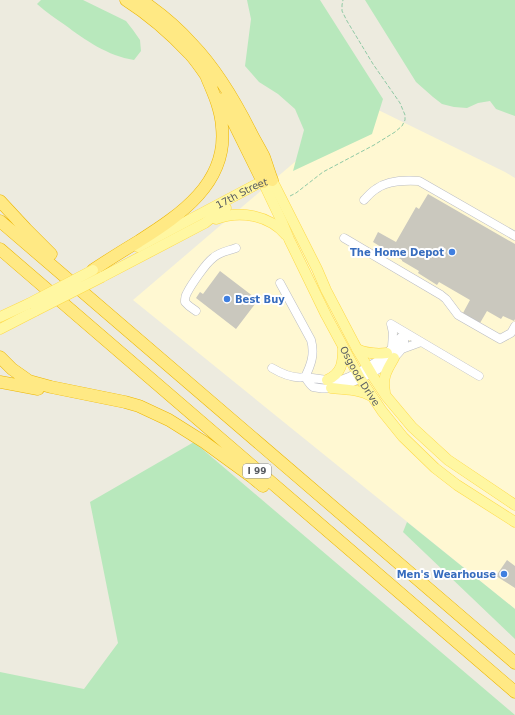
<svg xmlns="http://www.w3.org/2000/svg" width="515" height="715" font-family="'DejaVu Sans',sans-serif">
  <rect width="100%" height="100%" fill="#edebdf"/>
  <path fill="#fff8d2" d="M364,103L505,172L515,178V609L133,300Z"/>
  <path fill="#b8e8bc" d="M41,0H83L126,21L133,30L140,40L141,51L134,60C108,56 85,40 65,25C55,18 46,12 37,4Z
    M247,0H320L383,99L372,134L293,171L304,130L295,109L278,94L259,82L245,66L251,19Z
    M365,0H515V116L496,109L490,101L478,103L467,108L454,107L442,104L433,97L416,82Z
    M194,442L515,715H0V672L84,689L118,643L90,502Z
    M407,522L515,609V639L403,532Z"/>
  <path fill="#cac8be" d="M428,194L515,244V319L514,321L503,316L501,319L487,311L480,323L463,313L470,300L439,282L437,285L418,273L419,271L402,261V260L373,242L378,232L396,242L416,207L419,209Z
    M220,271L258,300L236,329L196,298L200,292L203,294Z
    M507,560L515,566V588L496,576Z"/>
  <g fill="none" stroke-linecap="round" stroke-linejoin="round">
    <defs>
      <path id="minor" d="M364,200C368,196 371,192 376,189C387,181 406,180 419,181L515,236
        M344,238L441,295L446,299L458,315L500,339L511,333L515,326
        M196,311L189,306L185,302C185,298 185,296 187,293C191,285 206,263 213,258C219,252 228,251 236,248
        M391,324L479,376
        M391,324L393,333L392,347
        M402,349L421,342
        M272,368C282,374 293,379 305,377C311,365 315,354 311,340L280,283
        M305,377C307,380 310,385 313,387C313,387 319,388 319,388C342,392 387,368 401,350C404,345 405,339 405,333
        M305,377L334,381L341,380L349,377L368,367L382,358L397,343L400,338L405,333"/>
      <g id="major">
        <path d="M272,180L317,269L326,290L357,349L374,378L386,396L412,427L448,460L515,505"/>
        <path id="s1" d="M263,182L282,222L289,239L326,315L360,378L382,411L403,437L435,468L457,485L515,522"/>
        <path d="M216,219C240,210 269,215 286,235"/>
        <path id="s2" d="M138,247L257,184L268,181"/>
        <path d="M102,277L205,223L217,213L226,208"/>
        <path d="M0,317L28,304"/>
        <path d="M0,329L35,311"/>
        <path d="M357,349C367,354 376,354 387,353"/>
        <path d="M327,380C342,373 343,363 343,348"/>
        <path d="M331,388C346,390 358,389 371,396"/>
        <path d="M385,392C382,377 387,370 394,358"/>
      </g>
      <path id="highway" d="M126,0C148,14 172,35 190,54C198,63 205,74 212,84
        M141,0C160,13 177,27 192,44C217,70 235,101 251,133C255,141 260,149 264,157C267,165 269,173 272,180
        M222,99L263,182
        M0,201L26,229L51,254
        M0,221C172,368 343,516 515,663
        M0,249L515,692
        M93,270C108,260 124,250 139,241C180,215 228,183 222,127C221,110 214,94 207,78
        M0,357L12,369L29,381L51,387L125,402L139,406L169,420L204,442L252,477L263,486
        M0,382L38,389"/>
    </defs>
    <use href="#minor" stroke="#babcc3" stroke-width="9"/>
    <use href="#major" stroke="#ffda46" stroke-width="11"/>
    <use href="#highway" stroke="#ecb500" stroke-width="13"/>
    <path stroke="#90c9a5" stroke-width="1" stroke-dasharray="4 2" stroke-linecap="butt" d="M290,196L296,193L323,172L374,145L395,132L402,126L405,120V115L400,103L373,64L347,21L342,11V5L343,0"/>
    <use href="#minor" stroke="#fff" stroke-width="8"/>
    <use href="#major" stroke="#fff7a2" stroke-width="10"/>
    <use href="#highway" stroke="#ffe984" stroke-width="12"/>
    <defs>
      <path id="major-bridge" d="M28,304L93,270
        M35,311L102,277"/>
    </defs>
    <use href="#major-bridge" stroke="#ffda46" stroke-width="11" stroke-linecap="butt"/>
    <use href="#major-bridge" stroke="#fff7a2" stroke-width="10"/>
  </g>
  <g fill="#3f7fe0" stroke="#fff" stroke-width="1.5">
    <circle cx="452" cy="252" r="4"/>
    <circle cx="227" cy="299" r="4"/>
    <circle cx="504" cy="574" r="4"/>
  </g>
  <g text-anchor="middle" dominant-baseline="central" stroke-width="4" stroke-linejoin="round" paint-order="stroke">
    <rect fill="#fff" stroke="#8a8d91" stroke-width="1" x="243" y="464" width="28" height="14" rx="3"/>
    <g font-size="9" font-weight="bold" fill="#585c62">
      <text x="257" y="471">I 99</text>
    </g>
    <g font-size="10" fill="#585c62" stroke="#fff">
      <text stroke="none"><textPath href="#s2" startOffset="117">17th Street</textPath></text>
      <text stroke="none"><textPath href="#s1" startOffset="217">Osgood Drive</textPath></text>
    </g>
    <g font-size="10" font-weight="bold" fill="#366cbe" stroke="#fff" text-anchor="end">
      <text x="444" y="252">The Home Depot</text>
      <text x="235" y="299" text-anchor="start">Best Buy</text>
      <text x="496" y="574">Men's Wearhouse</text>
    </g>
  </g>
</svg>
